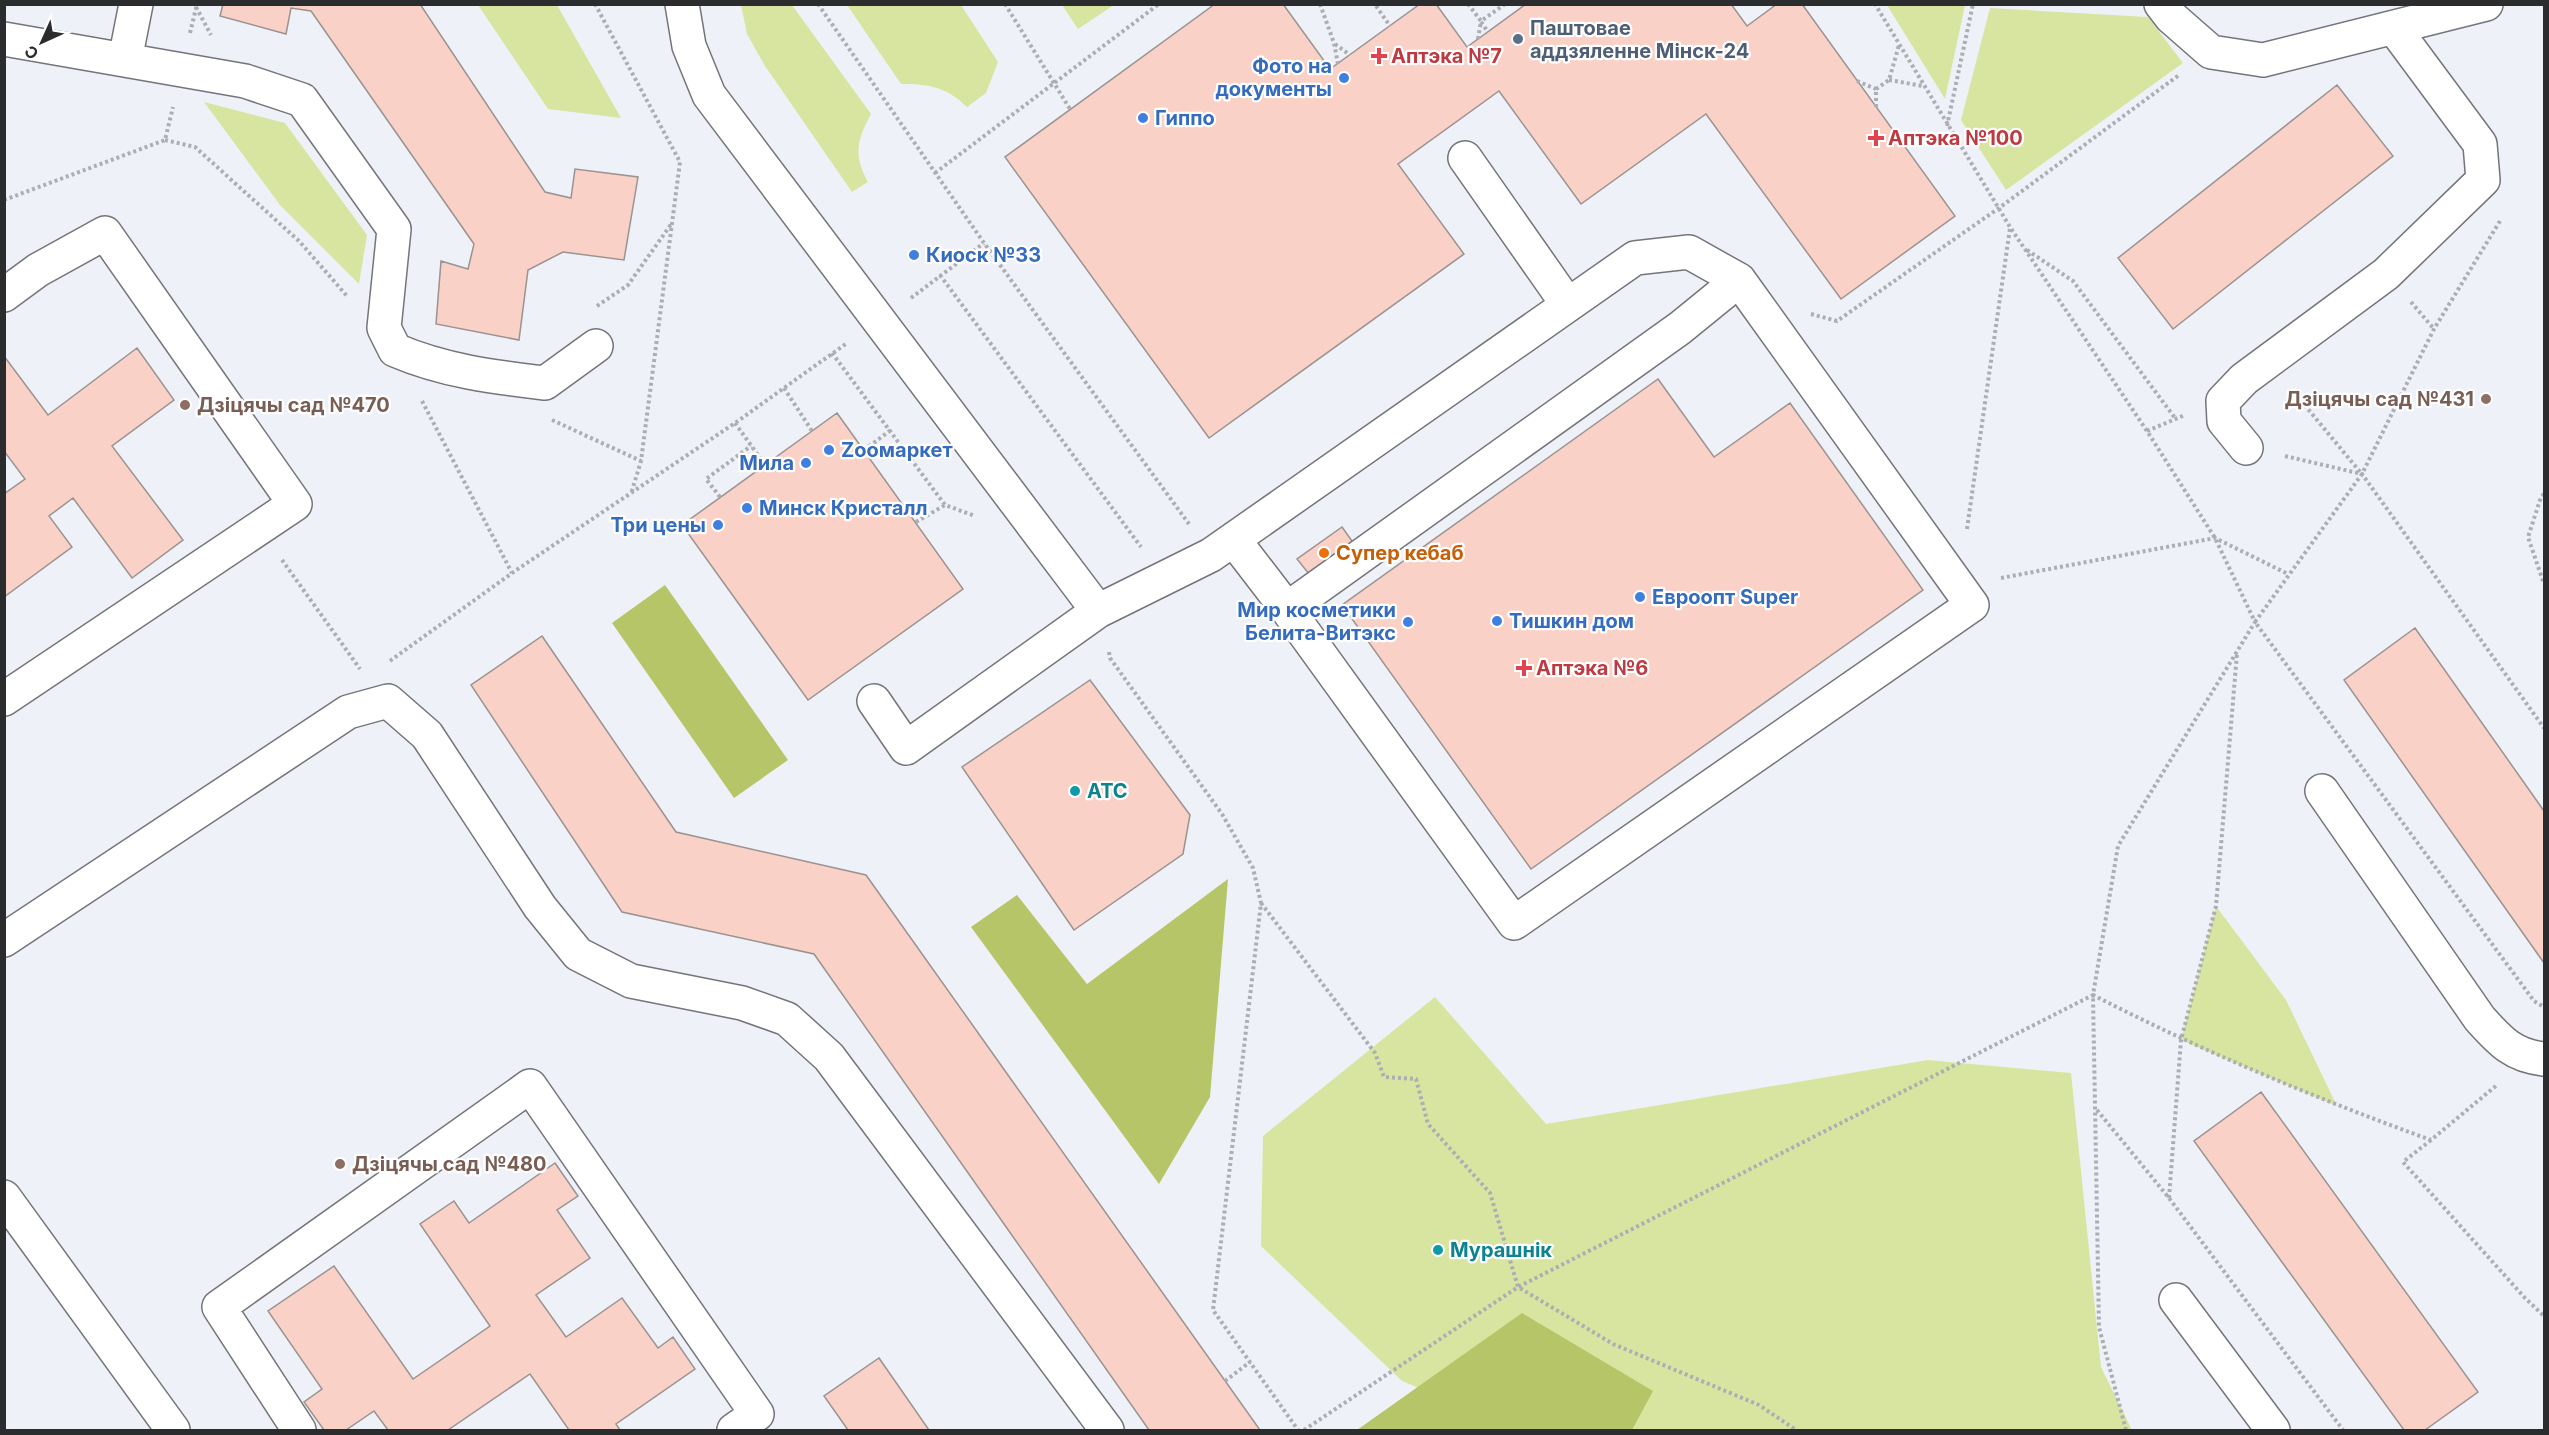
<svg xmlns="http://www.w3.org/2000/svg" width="2549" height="1435" font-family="Inter,sans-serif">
  <rect width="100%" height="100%" fill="#eff1f8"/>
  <path fill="#d8e5a1" d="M478,5H557L621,118L548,109Z
    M741,5H792L871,114C857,140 853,155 868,182L852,192L765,66L747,34Z
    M847,5H961L998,62L986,93L967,107C949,88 927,83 901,84Z
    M1062,5H1114L1078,29Z
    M1887,5H1965L1945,99Z
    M1990,8L2148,17L2183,63L2006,190L1961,120Z
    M204,102L285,123L367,235L359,284L280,205Z
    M2216,906L2286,1000L2337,1106L2181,1040Z
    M1435,997L1546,1124L1928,1060L2071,1073L2101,1367L2132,1430H1522L1402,1381L1261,1246L1263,1136Z"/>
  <path fill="#b6c567" d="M665,585L788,760L734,798L612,623Z
    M1228,879L1210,1097L1159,1184L971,927L1017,895L1087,984Z
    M1522,1313L1653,1391L1632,1430H1357Z"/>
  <path fill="#fad1c6" stroke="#9a9391" stroke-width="1.5" d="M223,4H420L545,192L571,198L575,169L638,177L624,260L563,252L528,270L519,340L436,324L441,261L468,269L474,244L311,11L291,8L286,34L220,16Z
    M1215,4H1283L1330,69L1420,4H1436L1467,47L1526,4H1731L1747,26L1777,4H1802L1955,216L1841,299L1706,114L1581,204L1499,91L1398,164L1464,254L1209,438L1005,157Z
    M2337,85L2393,156L2173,329L2118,258Z
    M137,348L174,400L112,446L183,540L132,578L73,498L49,516L72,547L4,597V494L25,479L4,451V356L48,415Z
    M1658,379L1714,457L1790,403L1923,590L1531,869L1342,605Z
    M837,413L963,589L808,700L682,525Z
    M1342,527L1357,548L1313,579L1297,559Z
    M2415,628L2544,811V963L2344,680Z
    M542,636L676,832L866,875L1260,1430H1149L814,954L622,912L471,685Z
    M1090,680L1190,815L1183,854L1074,930L962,767Z
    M2261,1092L2478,1392L2425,1430H2404L2194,1141Z
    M555,1163L578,1196L557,1210L590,1258L536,1295L566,1337L622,1298L658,1348L673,1337L695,1369L616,1424L620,1430H569L530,1374L448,1430H388L374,1411L346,1430H324L304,1402L322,1389L268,1311L334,1266L413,1379L490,1326L420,1224L454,1201L469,1223Z
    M879,1358L929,1430H848L824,1396Z"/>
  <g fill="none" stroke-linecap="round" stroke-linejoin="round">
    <defs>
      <path id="minor" d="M682,4L689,46L709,95L1098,611L1211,555L1635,258L1689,252L1739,280L1972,605L1514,923L1287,609L1234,540
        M2161,4L2171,17L2211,52L2263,60L2486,4
        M4,39L245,81L302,100L394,229L384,328L395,350C444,371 493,377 545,383L596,346
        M125,60L136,4
        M1465,158L1568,305
        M4,295L38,270L105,233L295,504L4,699
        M2246,448L2224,421L2223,401L2244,379L2386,274L2483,180L2480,144L2394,28
        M1287,609L1680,328L1739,280
        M874,701L906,748L1098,611
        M2322,791L2480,1019C2500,1041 2513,1056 2544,1059
        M4,940L348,712L388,701L427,735L540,907L578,954L631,981L742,1003L787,1019L829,1057L1107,1430
        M4,1197L173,1430
        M2176,1300L2273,1430
        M299,1430L219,1307L530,1086L757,1414L734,1430"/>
    </defs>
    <use href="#minor" stroke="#73757b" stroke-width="36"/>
    <path stroke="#adaeb4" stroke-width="4" stroke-dasharray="3 3" stroke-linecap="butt" d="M595,4L680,162L641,461L631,494
      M818,4L984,243L1189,524
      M1005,4L1070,109
      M1320,4L1334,43L1338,64
      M1468,4L1481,21L1505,4
      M1376,6L1390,26
      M196,7L211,35
      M1481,22L1488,32
      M190,33L197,4
      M1478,39L1481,21
      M1335,44L1350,55
      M1889,80L1923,86
      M1857,81L1876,89
      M1876,89L1889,80L1899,45
      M1876,107V89
      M1947,126L1973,4
      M165,140L195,147L299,241L347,296
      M935,173L1159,4
      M4,200L165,140L173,107
      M2500,221L2434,329L2362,474L2255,622L2534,1001L2544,1007
      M2027,250L2073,281L2175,418
      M940,275L1141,547
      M911,298L984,243
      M2411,302L2434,329
      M597,306L628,285L672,223
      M1811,314L1837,321L1999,208L2179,75
      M832,353L945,505L975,516
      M784,388L812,431
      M2293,391L2361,473
      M422,401L512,573
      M552,420L641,461
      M735,423L765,465
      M2147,431L2185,415
      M864,450L891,430
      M2285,456L2362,474L2544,728
      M2544,494L2541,497L2528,537L2544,584
      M720,497L706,479L751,446
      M916,522L945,505
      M1967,529L2010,228
      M282,560L360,669
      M2001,578L2215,538L2288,574
      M1109,652L1110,658L1222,814L1253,868L1261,903L1213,1310L1298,1430
      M390,661L512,573L735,423L847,343
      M1261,903L1375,1053L1384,1077L1416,1079L1428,1124L1490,1193L1518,1287L1613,1344L1759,1405L1796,1430
      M2097,1110L2169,1198L2343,1430
      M2431,1140L2403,1162L2525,1298L2544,1316
      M2169,1198L2181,1040L2216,906L2237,653
      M1225,1381L1250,1362
      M1304,1430L1518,1287L2093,995L2118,846L2255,622L2215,538L2147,431L2010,227L1875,4
      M2126,1430L2099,1327L2093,995C2202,1051 2315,1098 2431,1140L2497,1085"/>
    <use href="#minor" stroke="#fff" stroke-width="33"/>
  </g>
  <circle fill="#5c6f8a" stroke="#fff" stroke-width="2" cx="1518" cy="39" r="6"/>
  <g fill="#e0444e" stroke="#fff" stroke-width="2">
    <path d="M1376 47h6v6h6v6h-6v6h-6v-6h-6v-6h6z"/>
    <path d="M1873 129h6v6h6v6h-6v6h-6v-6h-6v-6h6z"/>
    <path d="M1521 659h6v6h6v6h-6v6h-6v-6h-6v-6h6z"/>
  </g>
  <g fill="#3f7fe0" stroke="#fff" stroke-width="2">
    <circle cx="1344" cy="78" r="6"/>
    <circle cx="1143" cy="118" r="6"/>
    <circle cx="914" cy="255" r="6"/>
    <circle cx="829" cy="450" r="6"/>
    <circle cx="806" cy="463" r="6"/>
    <circle cx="747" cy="508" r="6"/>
    <circle cx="718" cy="525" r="6"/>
    <circle cx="1640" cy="597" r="6"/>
    <circle cx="1497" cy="621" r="6"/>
    <circle cx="1408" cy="622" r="6"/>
  </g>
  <g fill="#8d6e63" stroke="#fff" stroke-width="2">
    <circle cx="2486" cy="399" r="6"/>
    <circle cx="185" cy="405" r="6"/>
    <circle cx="340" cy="1164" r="6"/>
  </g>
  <circle fill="#e8710a" stroke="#fff" stroke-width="2" cx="1324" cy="553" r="6"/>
  <g fill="#0f9aa8" stroke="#fff" stroke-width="2">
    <circle cx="1075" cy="791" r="6"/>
    <circle cx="1438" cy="1250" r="6"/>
  </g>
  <g text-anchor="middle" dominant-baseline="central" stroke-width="4.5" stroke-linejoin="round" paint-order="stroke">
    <g font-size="20" font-weight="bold" fill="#4e5e75" stroke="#fff" text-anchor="start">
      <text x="1530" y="28">Паштовае<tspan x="1530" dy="23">аддзяленне Мінск-24</tspan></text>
    </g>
    <g font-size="20" font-weight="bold" fill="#be3a42" stroke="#fff" text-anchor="start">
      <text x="1391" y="56">Аптэка №7</text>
      <text x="1888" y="138">Аптэка №100</text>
      <text x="1536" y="668">Аптэка №6</text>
    </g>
    <g font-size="20" font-weight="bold" fill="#366cbe" stroke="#fff" text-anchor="start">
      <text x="1332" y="66" text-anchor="end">Фото на<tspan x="1332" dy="23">документы</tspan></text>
      <text x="1155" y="118">Гиппо</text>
      <text x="926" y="255">Киоск №33</text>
      <text x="841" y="450">Zooмаркет</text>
      <text x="794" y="463" text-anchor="end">Мила</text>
      <text x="759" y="508">Минск Кристалл</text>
      <text x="706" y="525" text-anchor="end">Три цены</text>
      <text x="1652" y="597">Евроопт Super</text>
      <text x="1396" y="610" text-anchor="end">Мир косметики<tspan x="1396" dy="23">Белита-Витэкс</tspan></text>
      <text x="1509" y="621">Тишкин дом</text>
    </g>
    <g font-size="20" font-weight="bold" fill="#785e54" stroke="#fff" text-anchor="start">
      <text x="2474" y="399" text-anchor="end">Дзіцячы сад №431</text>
      <text x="197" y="405">Дзіцячы сад №470</text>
      <text x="352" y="1164">Дзіцячы сад №480</text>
    </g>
    <g font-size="20" font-weight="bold" fill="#c56008" stroke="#fff" text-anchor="start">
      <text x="1336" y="553">Супер кебаб</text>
    </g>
    <g font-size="20" font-weight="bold" fill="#0d838f" stroke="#fff" text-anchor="start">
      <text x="1087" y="791">АТС</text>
      <text x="1450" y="1250">Мурашнік</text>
    </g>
  </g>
  <rect width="2549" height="1435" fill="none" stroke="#2b2c2e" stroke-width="12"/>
  <g transform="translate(42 42) rotate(225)" stroke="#ffffff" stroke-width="4.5" paint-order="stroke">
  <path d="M0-4.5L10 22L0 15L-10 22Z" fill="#2b2c2e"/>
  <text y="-9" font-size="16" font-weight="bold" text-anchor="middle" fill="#2b2c2e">С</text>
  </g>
</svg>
